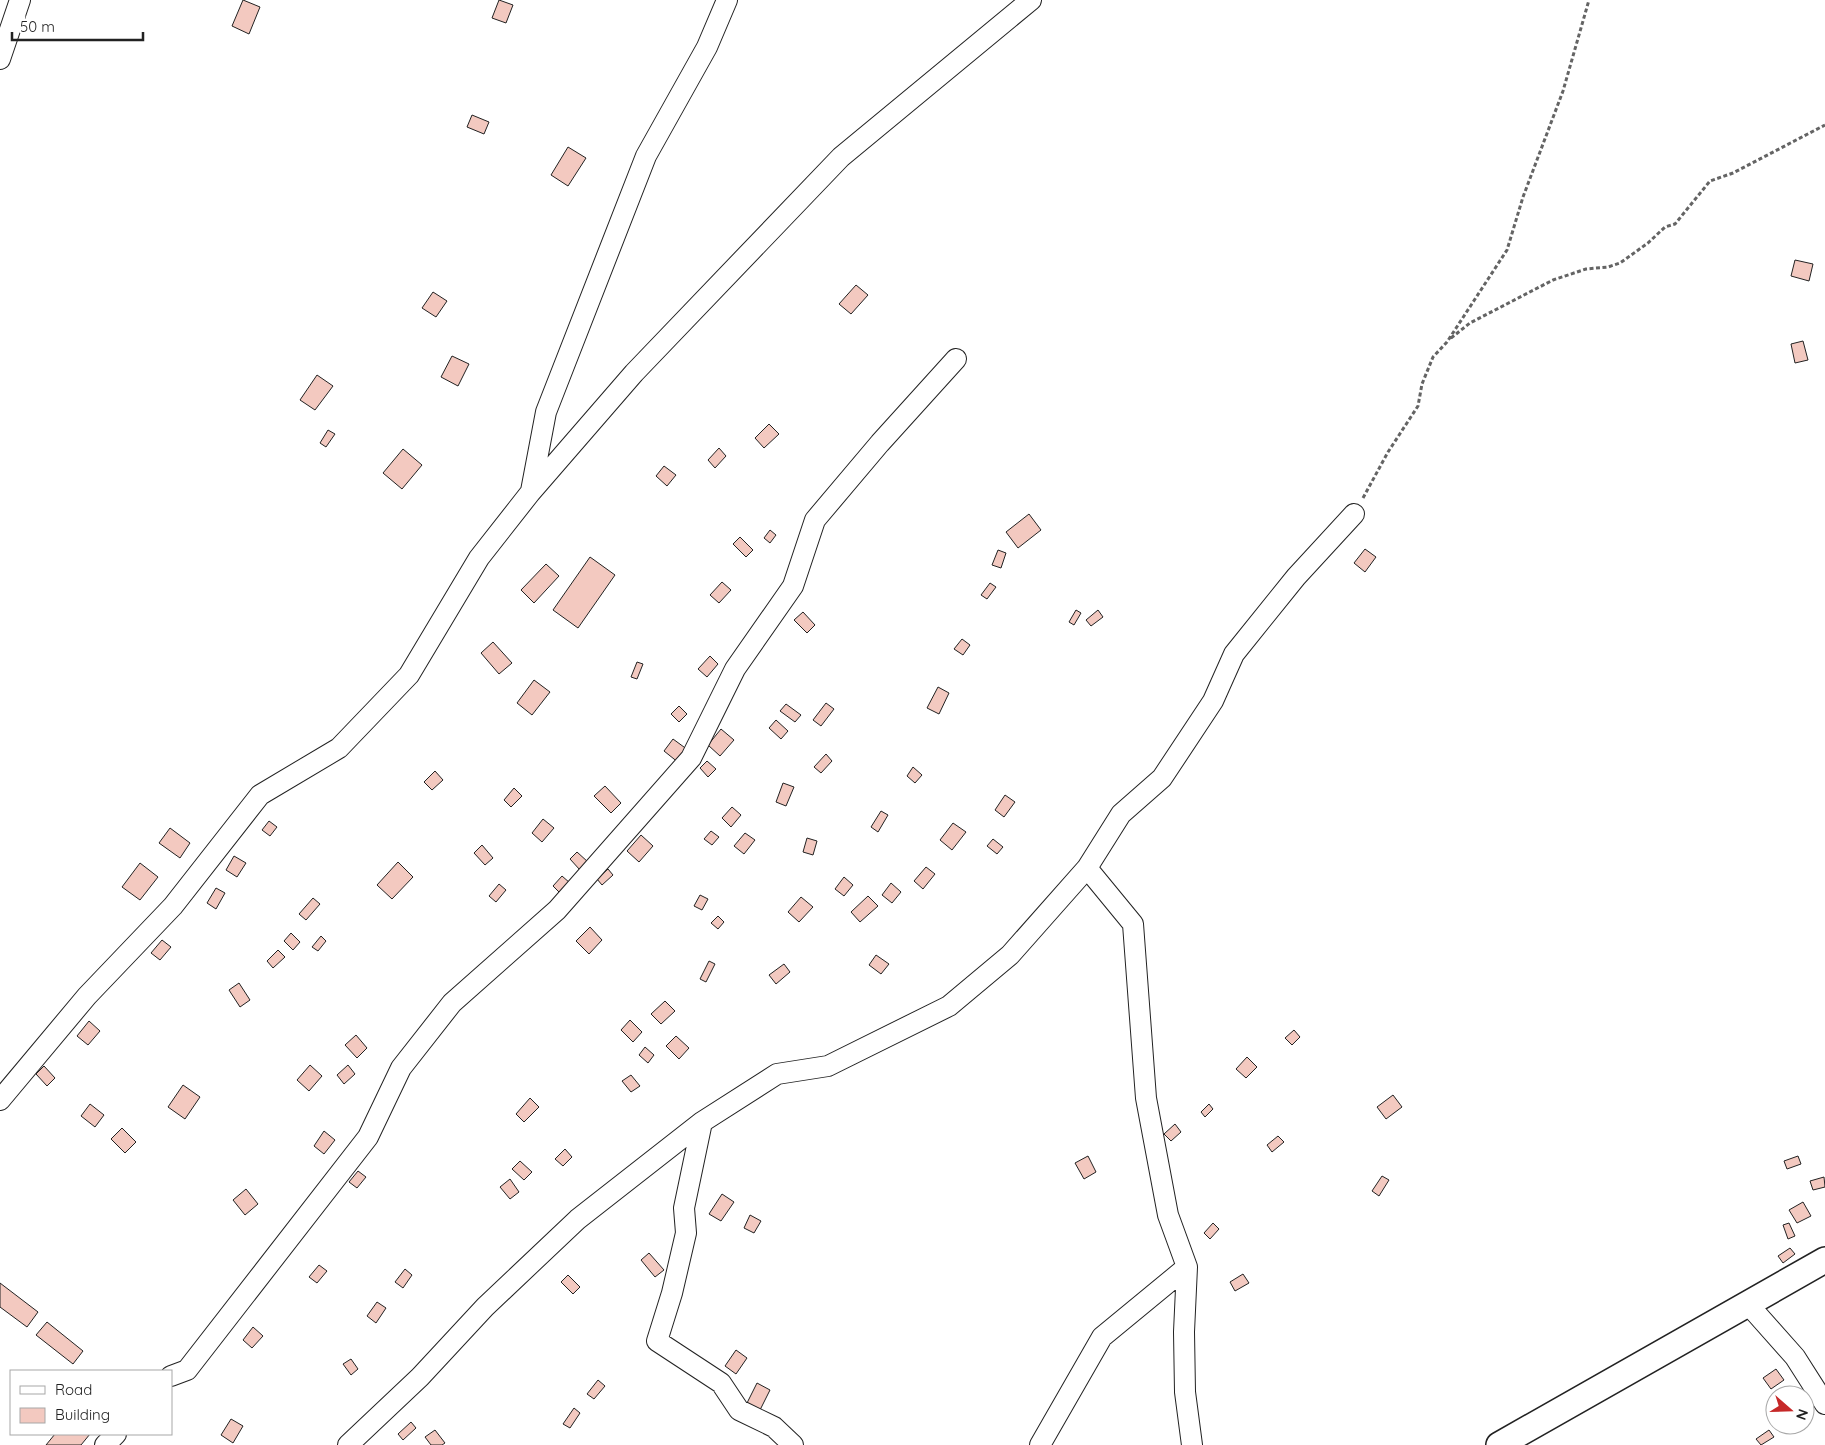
<svg xmlns="http://www.w3.org/2000/svg" width="1825" height="1445" font-family="Quicksand,sans-serif">
  <rect width="100%" height="100%" fill="#fff"/>
  <path fill="#f3c9c0" stroke="#222" d="M243,0L260,7L249,34L232,26Z
    M499,0L513,5L506,23L492,18Z
    M472,115L489,122L484,134L467,127Z
    M568,147L586,158L568,186L551,175Z
    M1795,260L1813,264L1809,281L1791,276Z
    M856,285L868,295L851,314L839,304Z
    M433,292L447,301L436,317L422,308Z
    M1803,341L1808,360L1795,363L1791,344Z
    M452,356L469,364L458,386L441,377Z
    M317,375L333,386L315,410L300,400Z
    M769,424L779,434L764,448L755,438Z
    M328,430L335,434L326,447L320,443Z
    M719,448L726,456L715,468L708,460Z
    M403,449L422,465L402,489L383,473Z
    M664,466L676,475L667,486L656,476Z
    M1029,514L1041,530L1018,548L1006,532Z
    M770,530L776,535L770,543L764,538Z
    M740,537L753,550L746,557L733,544Z
    M1365,549L1376,557L1365,572L1354,563Z
    M998,550L1006,553L1001,568L992,565Z
    M590,557L615,575L578,628L553,610Z
    M546,564L559,576L534,603L521,590Z
    M722,582L731,590L719,603L710,595Z
    M990,583L996,587L987,599L981,595Z
    M1076,610L1081,613L1074,625L1069,622Z
    M1098,610L1103,617L1091,626L1086,620Z
    M803,612L815,625L807,633L794,620Z
    M962,639L970,645L963,655L954,649Z
    M493,642L512,663L499,674L481,653Z
    M710,656L718,664L707,677L698,669Z
    M637,662L643,664L637,679L631,677Z
    M534,680L550,692L532,715L517,703Z
    M938,687L949,693L939,714L927,708Z
    M826,703L834,709L821,726L813,720Z
    M786,704L801,715L795,722L780,711Z
    M679,706L687,714L679,722L671,714Z
    M776,720L788,731L781,739L769,728Z
    M721,729L734,740L720,756L708,745Z
    M673,739L688,750L679,763L664,751Z
    M826,754L832,761L821,773L814,767Z
    M707,761L716,769L708,777L700,768Z
    M913,767L922,775L915,783L907,776Z
    M435,771L443,780L432,790L424,782Z
    M783,783L794,787L786,806L776,802Z
    M605,786L621,803L611,813L594,796Z
    M514,788L522,796L511,807L504,800Z
    M1005,795L1015,802L1004,817L995,810Z
    M732,807L741,815L731,827L722,818Z
    M881,811L888,815L878,832L871,827Z
    M543,819L554,828L542,842L532,833Z
    M269,821L277,827L270,836L262,830Z
    M953,823L966,832L952,850L940,840Z
    M170,828L190,843L180,858L159,843Z
    M711,831L719,837L712,845L704,839Z
    M745,833L755,840L744,854L734,846Z
    M641,835L653,846L639,862L627,851Z
    M807,838L817,841L813,855L803,852Z
    M993,839L1003,847L997,854L987,846Z
    M482,845L493,858L485,865L474,853Z
    M577,852L588,862L580,870L570,859Z
    M234,856L246,863L237,877L226,870Z
    M398,862L413,877L392,899L377,885Z
    M140,863L158,877L140,900L122,887Z
    M926,867L935,874L923,889L914,881Z
    M608,869L613,875L602,885L597,879Z
    M562,876L570,883L560,893L553,886Z
    M844,877L853,885L844,896L835,889Z
    M891,883L901,892L892,903L882,895Z
    M499,884L506,890L496,902L489,896Z
    M216,888L225,893L216,909L207,903Z
    M700,895L708,899L702,910L694,906Z
    M868,896L878,906L860,922L851,912Z
    M801,897L813,907L799,922L788,912Z
    M313,898L320,904L306,920L299,914Z
    M718,916L724,922L718,929L711,923Z
    M590,927L602,940L589,954L576,941Z
    M291,933L300,942L293,950L284,941Z
    M321,936L326,941L318,951L312,947Z
    M162,940L171,947L160,960L151,953Z
    M278,950L285,957L273,968L267,961Z
    M876,955L889,964L881,974L869,965Z
    M709,961L715,964L706,982L700,979Z
    M784,964L790,972L776,984L769,975Z
    M239,983L250,1000L240,1007L229,990Z
    M665,1001L675,1011L661,1024L651,1014Z
    M630,1020L642,1032L633,1042L621,1030Z
    M89,1021L100,1031L88,1045L77,1036Z
    M1294,1030L1300,1037L1292,1045L1285,1038Z
    M356,1035L367,1048L357,1058L345,1045Z
    M676,1036L689,1048L679,1059L666,1046Z
    M645,1047L654,1055L648,1063L639,1055Z
    M1247,1057L1257,1067L1246,1078L1236,1069Z
    M310,1065L322,1076L309,1091L297,1080Z
    M348,1065L355,1074L344,1084L337,1075Z
    M44,1066L55,1078L47,1086L36,1074Z
    M631,1075L640,1086L631,1092L622,1081Z
    M183,1085L200,1097L185,1119L168,1107Z
    M1393,1095L1402,1107L1386,1119L1377,1107Z
    M530,1098L539,1107L524,1122L516,1114Z
    M90,1104L104,1115L95,1127L81,1116Z
    M1209,1104L1213,1109L1205,1117L1201,1112Z
    M1175,1124L1181,1132L1171,1141L1164,1134Z
    M122,1128L136,1142L125,1153L111,1139Z
    M324,1131L335,1140L324,1154L314,1146Z
    M1278,1136L1284,1142L1272,1152L1267,1145Z
    M565,1149L572,1157L563,1166L555,1159Z
    M1088,1156L1096,1172L1084,1179L1075,1163Z
    M1798,1156L1801,1164L1787,1169L1784,1161Z
    M520,1161L532,1172L524,1180L512,1169Z
    M358,1171L366,1177L357,1188L349,1182Z
    M1382,1176L1389,1180L1379,1196L1372,1191Z
    M1824,1177L1825,1187L1813,1190L1810,1181Z
    M510,1179L519,1192L510,1199L500,1187Z
    M246,1189L258,1204L245,1215L233,1200Z
    M722,1194L734,1202L721,1221L709,1214Z
    M1803,1202L1811,1216L1797,1223L1789,1210Z
    M750,1215L761,1221L754,1233L744,1228Z
    M1213,1223L1219,1229L1210,1239L1204,1233Z
    M1789,1223L1795,1236L1788,1239L1783,1225Z
    M1790,1248L1795,1254L1783,1263L1778,1256Z
    M649,1253L664,1270L655,1277L641,1260Z
    M319,1265L327,1271L317,1283L309,1277Z
    M405,1269L412,1275L403,1288L395,1282Z
    M1243,1274L1249,1283L1235,1291L1230,1282Z
    M568,1275L580,1287L573,1294L561,1282Z
    M0,1283L38,1312L27,1327L0,1307Z
    M377,1302L386,1308L376,1323L367,1316Z
    M47,1322L83,1351L73,1364L36,1335Z
    M253,1327L263,1336L252,1348L243,1340Z
    M736,1350L747,1358L736,1374L725,1366Z
    M351,1359L358,1369L351,1375L343,1364Z
    M1776,1369L1784,1380L1771,1389L1763,1378Z
    M598,1380L605,1386L594,1399L587,1394Z
    M757,1383L770,1390L760,1410L747,1403Z
    M574,1408L580,1413L570,1428L563,1424Z
    M231,1419L243,1426L233,1443L221,1435Z
    M411,1422L416,1428L403,1440L398,1434Z
    M435,1430L445,1443L442,1445H431L425,1437Z
    M1769,1430L1774,1437L1761,1445L1756,1439Z
    M55,1434H90L81,1445H46Z"/>
  <g fill="none" stroke-linecap="round" stroke-linejoin="round">
    <defs>
      <path id="minor" d="M0,59L20,0
        M531,491L546,412L646,156L707,47L727,0
        M1087,868L1133,924L1146,1098L1168,1215L1187,1267L1184,1332L1185,1392L1192,1445
        M0,1100L87,996L173,906L260,795L339,748L409,675L479,558L530,493L634,373L841,157L1031,0
        M702,1122L684,1208L686,1233L672,1293L657,1341L721,1383L739,1410L774,1427L793,1445
        M1747,1303L1795,1357L1825,1404
        M171,1376L187,1370L368,1137L401,1068L452,1003L557,910L691,758L735,669L793,586L815,520L880,443L956,359
        M105,1445L116,1434
        M348,1445L420,1377L485,1307L578,1219L702,1122L777,1074L828,1066L949,1006L1010,955L1087,868L1121,814L1162,778L1213,701L1234,654L1296,577L1354,514
        M1040,1445L1102,1337L1187,1267"/>
      <path id="major" d="M1499,1445L1825,1260"/>
    </defs>
    <use href="#minor" stroke="#222" stroke-width="22"/>
    <use href="#major" stroke="#222" stroke-width="28"/>
    <path stroke="#646464" stroke-width="3" stroke-dasharray="4 2.5" stroke-linecap="butt" d="M1451,338L1470,323L1553,280L1586,269L1608,267L1620,263L1648,243L1665,227L1675,224L1710,181L1733,173L1825,125
      M1363,498L1388,452L1418,406L1422,384L1433,357L1447,342L1507,250L1523,197L1563,91L1589,0"/>
    <use href="#minor" stroke="#fff" stroke-width="20"/>
    <use href="#major" stroke="#fff" stroke-width="25"/>
  </g>
  <rect x="10" y="1370" width="162" height="65" fill="#ffffff" stroke="#a7a7a7"/>
  <rect x="20" y="1386" width="25" height="8" fill="#ffffff" stroke="#a7a7a7"/>
  <text x="55" y="1395" font-size="15" fill="#222222">Road</text>
  <rect x="20" y="1408" width="25" height="15" fill="#f3c9c0" stroke="#a7a7a7"/>
  <text x="55" y="1420" font-size="15" fill="#222222">Building</text>
  <g transform="translate(1790 1410) rotate(110)"><circle r="24" fill="#ffffff" stroke="#a7a7a7"/>
  <path d="M0-4L9 19L0 12L-9 19Z" fill="#c62828"/>
  <text y="-8" font-size="14" font-weight="bold" text-anchor="middle" fill="#222222">N</text>
  </g>
  <path d="M12 32v8h131v-8" fill="none" stroke="#222222" stroke-width="2.5"/>
  <text x="20" y="32" font-size="15" fill="#222222" stroke="#ffffff" stroke-width="4" paint-order="stroke">50 m</text>
</svg>
